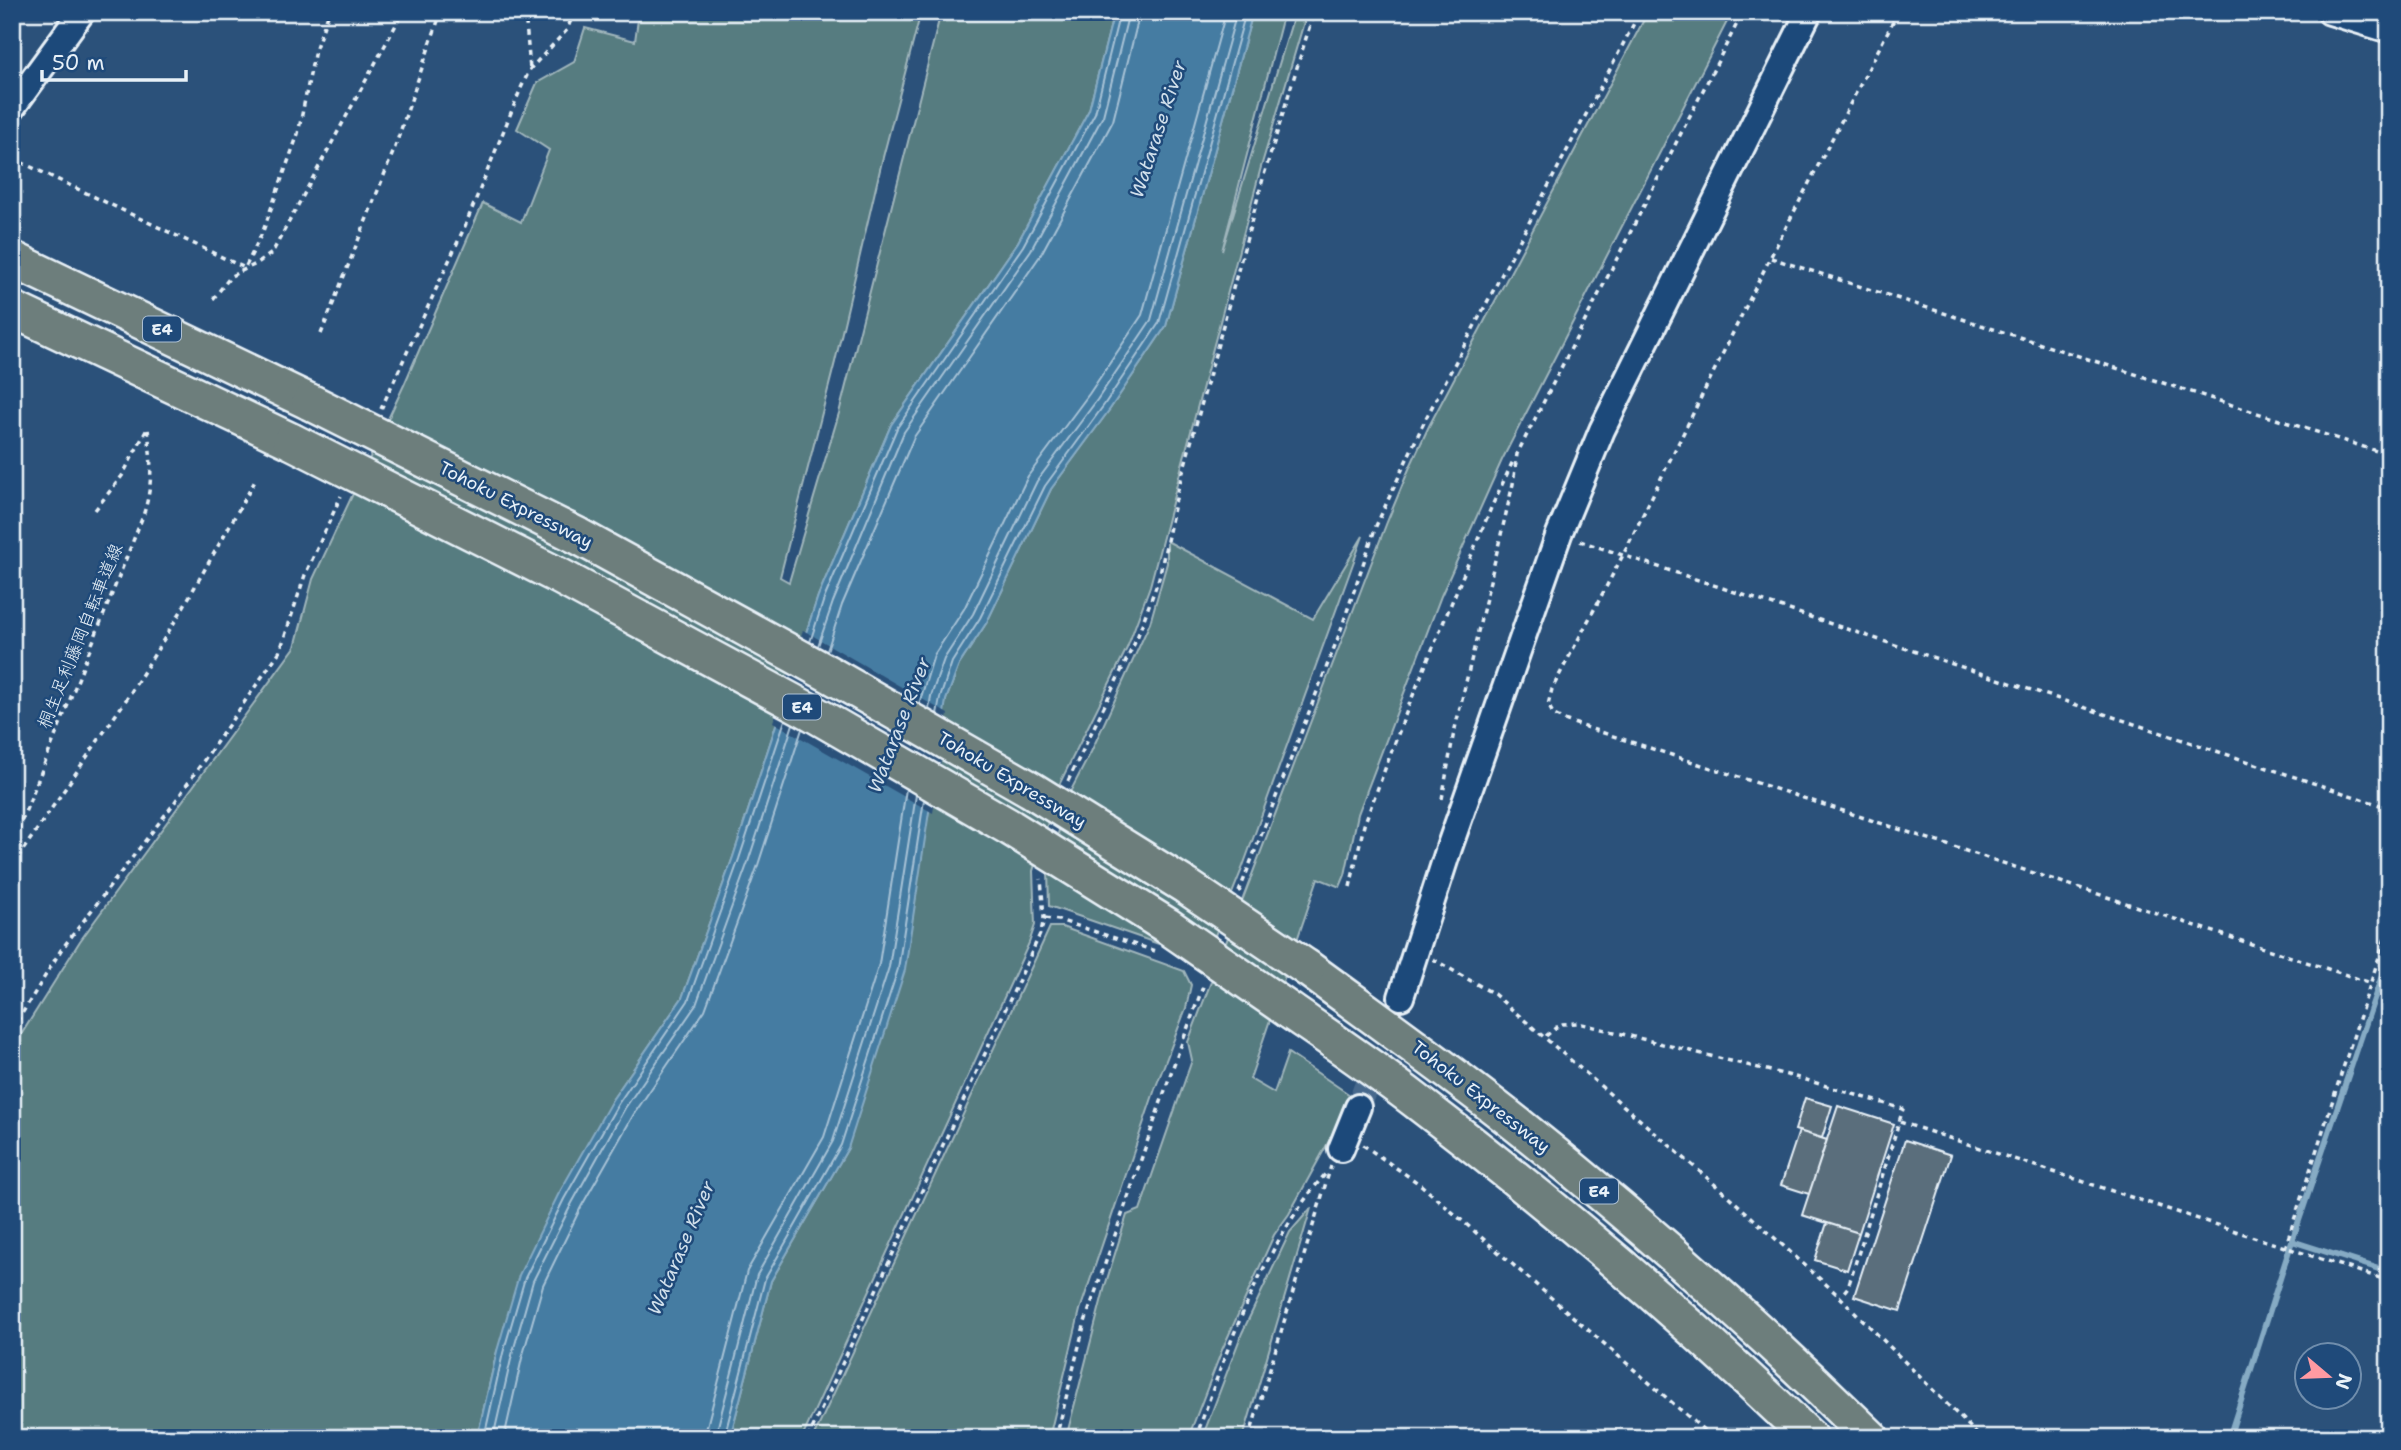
<svg xmlns="http://www.w3.org/2000/svg" width="2401" height="1450" font-family="'Shantell Sans','Klee One',sans-serif">
  <rect width="100%" height="100%" fill="#2b517a"/>
  <filter id="ink" filterUnits="userSpaceOnUse"><feTurbulence type="fractalNoise" baseFrequency=".0143" numOctaves="2"/><feDisplacementMap in="SourceGraphic" scale="14" xChannelSelector="R" yChannelSelector="G"/><feConvolveMatrix kernelMatrix="1 2 1 2 8 2 1 2 1" color-interpolation-filters="sRGB"/></filter>
  <g filter="url(#ink)">
    <path fill="#577b80" stroke="#a0b6bc" stroke-width="2" d="M639,12H921L882,161L835,362L780,577L789,582L839,413L941,12H1114L1089,110L1018,242L891,425L818,596L733,857L682,998L612,1100L497,1351L477,1438H12V1049L80,941L295,647L313,579L404,385L483,203L521,222L549,150L517,129L537,83L574,62L585,28L635,41Z
      M1253,12H1284L1222,251L1295,12H1307L1261,167L1150,586L1127,648L1060,783L1033,871L1035,925L1029,943L802,1438H730L771,1281L848,1148L946,700L959,665L987,622L1051,489L1110,409L1166,326Z
      M1648,12H1732L1502,460L1441,596L1358,814L1345,875L1340,887L1318,878L1250,1079L1274,1093L1288,1053L1353,1097L1289,1214L1274,1235L1222,1350L1188,1438H1066L1105,1286L1127,1215L1140,1210L1192,1060L1188,1042L1387,522L1409,469L1429,426Z
      M1363,536L1242,869L1205,960L1049,906L1048,870L1069,794L1091,752L1150,623L1167,563V541L1313,619Z
      M1050,927H1062L1184,971L1191,985L1186,1008L1155,1089L1080,1310L1049,1438H813Z
      M1311,1208L1243,1438H1202L1242,1333L1290,1232Z"/>
    <path fill="#457ca2" stroke="#86abc4" stroke-width="2" d="M1114,12H1253L1166,326L1110,409L1051,489L987,622L959,665L946,700L905,970L848,1148L771,1281L730,1438H477L497,1351L519,1275L558,1195L612,1100L682,998L733,857L818,596L891,425L1018,242L1089,110Z"/>
    <path fill="#2b517a" d="M803,630L948,714L933,813L773,722Z"/>
    <g fill="none" stroke-linecap="round" stroke-linejoin="round">
      <path stroke="#a7c2d6" stroke-width="2" d="M810,642L824,599L897,428L1023,246L1095,113L1120,12
        M818,646L833,602L904,432L1031,250L1103,116L1129,12
        M827,651L842,605L914,437L1040,256L1113,121L1140,12
        M919,704L934,655L964,609L1028,476L1089,394L1142,315L1226,12
        M929,709L931,696L944,659L973,614L1037,481L1097,400L1151,320L1237,12
        M937,714L940,698L952,662L980,618L1045,486L1104,405L1159,323L1246,12
        M484,1438L503,1353L525,1278L564,1199L618,1104L688,1001L739,859L785,720
        M493,1438L512,1355L533,1281L572,1203L625,1108L696,1005L748,862L793,724
        M504,1438L522,1358L543,1285L581,1207L634,1114L705,1010L758,865L802,729
        M704,1438L747,1271L824,1137L879,964L906,789
        M715,1438L757,1275L833,1141L889,967L916,795
        M724,1438L765,1279L841,1145L898,969L924,800"/>
      <path stroke="#86abc4" stroke-width="6" d="M2292,1241L2389,1272
        M2229,1438L2292,1241L2389,955"/>
    </g>
    <path fill="#5a6e7c" stroke="#e8f1f8" stroke-width="2" d="M1805,1098L1832,1106L1822,1138L1795,1130Z
      M1838,1106L1894,1124L1859,1233L1802,1215Z
      M1799,1131L1827,1140L1809,1194L1781,1185Z
      M1905,1140L1951,1155L1900,1311L1854,1296Z
      M1827,1223L1859,1233L1847,1270L1815,1260Z"/>
    <g fill="none" stroke-linecap="round" stroke-linejoin="round">
      <path stroke="#47698d" stroke-width="24" stroke-dasharray="24 12" stroke-linecap="butt" d="M1358,1107L1401,997"/>
      <defs>
        <path id="minor" d="M2330,12L2389,30
          M12,108L82,12
          M1401,997L1449,848L1559,534L1602,430L1809,12
          M1341,1149L1358,1107"/>
        <path id="highway" d="M12,259L310,402
          M12,309L291,441
          M1307,968C1378,1020 1450,1071 1519,1126C1642,1224 1759,1328 1871,1438
          M1290,1011C1332,1040 1375,1069 1415,1100C1553,1205 1685,1317 1810,1438"/>
      </defs>
      <use href="#minor" stroke="#e8f1f8" stroke-width="30"/>
      <use href="#highway" stroke="#e8f1f8" stroke-width="40"/>
      <path stroke="#e8f1f8" stroke-width="3.5" stroke-dasharray="5 5" stroke-linecap="butt" d="M525,12L530,69
        M1898,12L1770,258L1623,555L1552,689L1548,705L1554,715L1567,721L2371,983
        M12,158L245,268
        M1771,258L2389,455
        M246,266L263,231L298,134L315,50L329,12
        M213,299L231,276L256,264L272,253L403,12
        M321,334L394,150L441,12
        M381,409L465,226L521,88L530,69L567,30L574,12
        M95,510L122,476L147,429
        M1580,541L2389,808
        M1068,781L1137,638L1159,578L1177,494L1264,175L1314,12
        M1442,799L1453,737L1513,484L1517,454L1743,12
        M12,849L18,830L143,516C154,482 151,462 148,428
        M12,866L128,697L180,613L255,481
        M1350,887L1364,825L1409,705L1491,508L1514,459
        M1239,892L1339,635L1376,526L1425,420L1640,12
        M1045,918L1059,920L1155,951
        M1433,959L1494,994L1727,1195L1840,1297L1981,1438
        M12,1030L61,950L172,806L280,651L305,575L341,496
        M1546,1036L1560,1024L1578,1023L1803,1079L1903,1109L1848,1287L1840,1297
        M1900,1122L2389,1281
        M1363,1145L1421,1185L1713,1438
        M2285,1248L2389,926
        M808,1438L1041,932L1044,918L1041,879
        M1056,1438L1085,1322L1173,1067L1204,984
        M1196,1438C1226,1349 1265,1242 1327,1172
        M1249,1438L1331,1166"/>
      <use href="#minor" stroke="#1f4a7a" stroke-width="24"/>
      <use href="#highway" stroke="#6d7e7c" stroke-width="35"/>
      <defs>
        <path id="highway-bridge" d="M310,402L578,536L829,674L1030,789L1186,886L1307,968
          M291,441L561,577L811,712L1011,828L1166,925L1290,1011"/>
      </defs>
      <use href="#highway-bridge" stroke="#e8f1f8" stroke-width="40" stroke-linecap="butt"/>
      <use href="#highway-bridge" stroke="#6d7e7c" stroke-width="35"/>
    </g>
  </g>
  <g text-anchor="middle" dominant-baseline="central" stroke-width="5" stroke-linejoin="round" paint-order="stroke">
    <g fill="#1f4a7a" stroke="#acbfd2" stroke-width="2">
      <rect x="143" y="316.5" width="38" height="25" rx="5"/>
      <rect x="783" y="694.5" width="38" height="25" rx="5"/>
      <rect x="1580" y="1178.5" width="38" height="25" rx="5"/>
    </g>
    <g font-size="16" font-weight="bold" fill="#e8f1f8">
      <text x="162" y="329">E4</text>
      <text x="802" y="707">E4</text>
      <text x="1599" y="1191">E4</text>
    </g>
    <g font-size="18" fill="#e8f1f8" stroke="#1f4a7a">
      <text transform="translate(516 505) rotate(27)">Tohoku Expressway</text>
      <text transform="translate(80 636) rotate(-68)">桐生足利藤岡自転車道線</text>
      <text transform="translate(1012 780) rotate(31)">Tohoku Expressway</text>
      <text transform="translate(1481 1097) rotate(38)">Tohoku Expressway</text>
    </g>
    <g font-size="19" font-style="italic" fill="#d0dfeb" stroke="#1f4a7a">
      <text transform="translate(1158 129) rotate(-72)">Watarase River</text>
      <text transform="translate(899 725) rotate(-69)">Watarase River</text>
      <text transform="translate(681 1248) rotate(-67)">Watarase River</text>
    </g>
  </g>
  <rect width="2401" height="1450" fill="none" stroke="#1f4a7a" stroke-width="42"/>
  <rect x="21" y="21" width="2359" height="1408" fill="none" stroke="#e8f1f8" stroke-width="2.5" filter="url(#ink)"/>
  <g transform="translate(2328 1376) rotate(109)"><circle r="33" fill="#1f4a7a" stroke="#6f8dac" stroke-width="2"/>
  <path d="M0-5L12 26L0 18L-12 26Z" fill="#ff9aa2"/>
  <text y="-10" font-size="19" font-weight="bold" text-anchor="middle" fill="#e8f1f8">N</text>
  </g>
  <path d="M42 70v10h144v-10" fill="none" stroke="#e8f1f8" stroke-width="3.5"/>
  <text x="52" y="70" font-size="21" fill="#e8f1f8" stroke="#1f4a7a" stroke-width="5" paint-order="stroke">50 m</text>
</svg>
